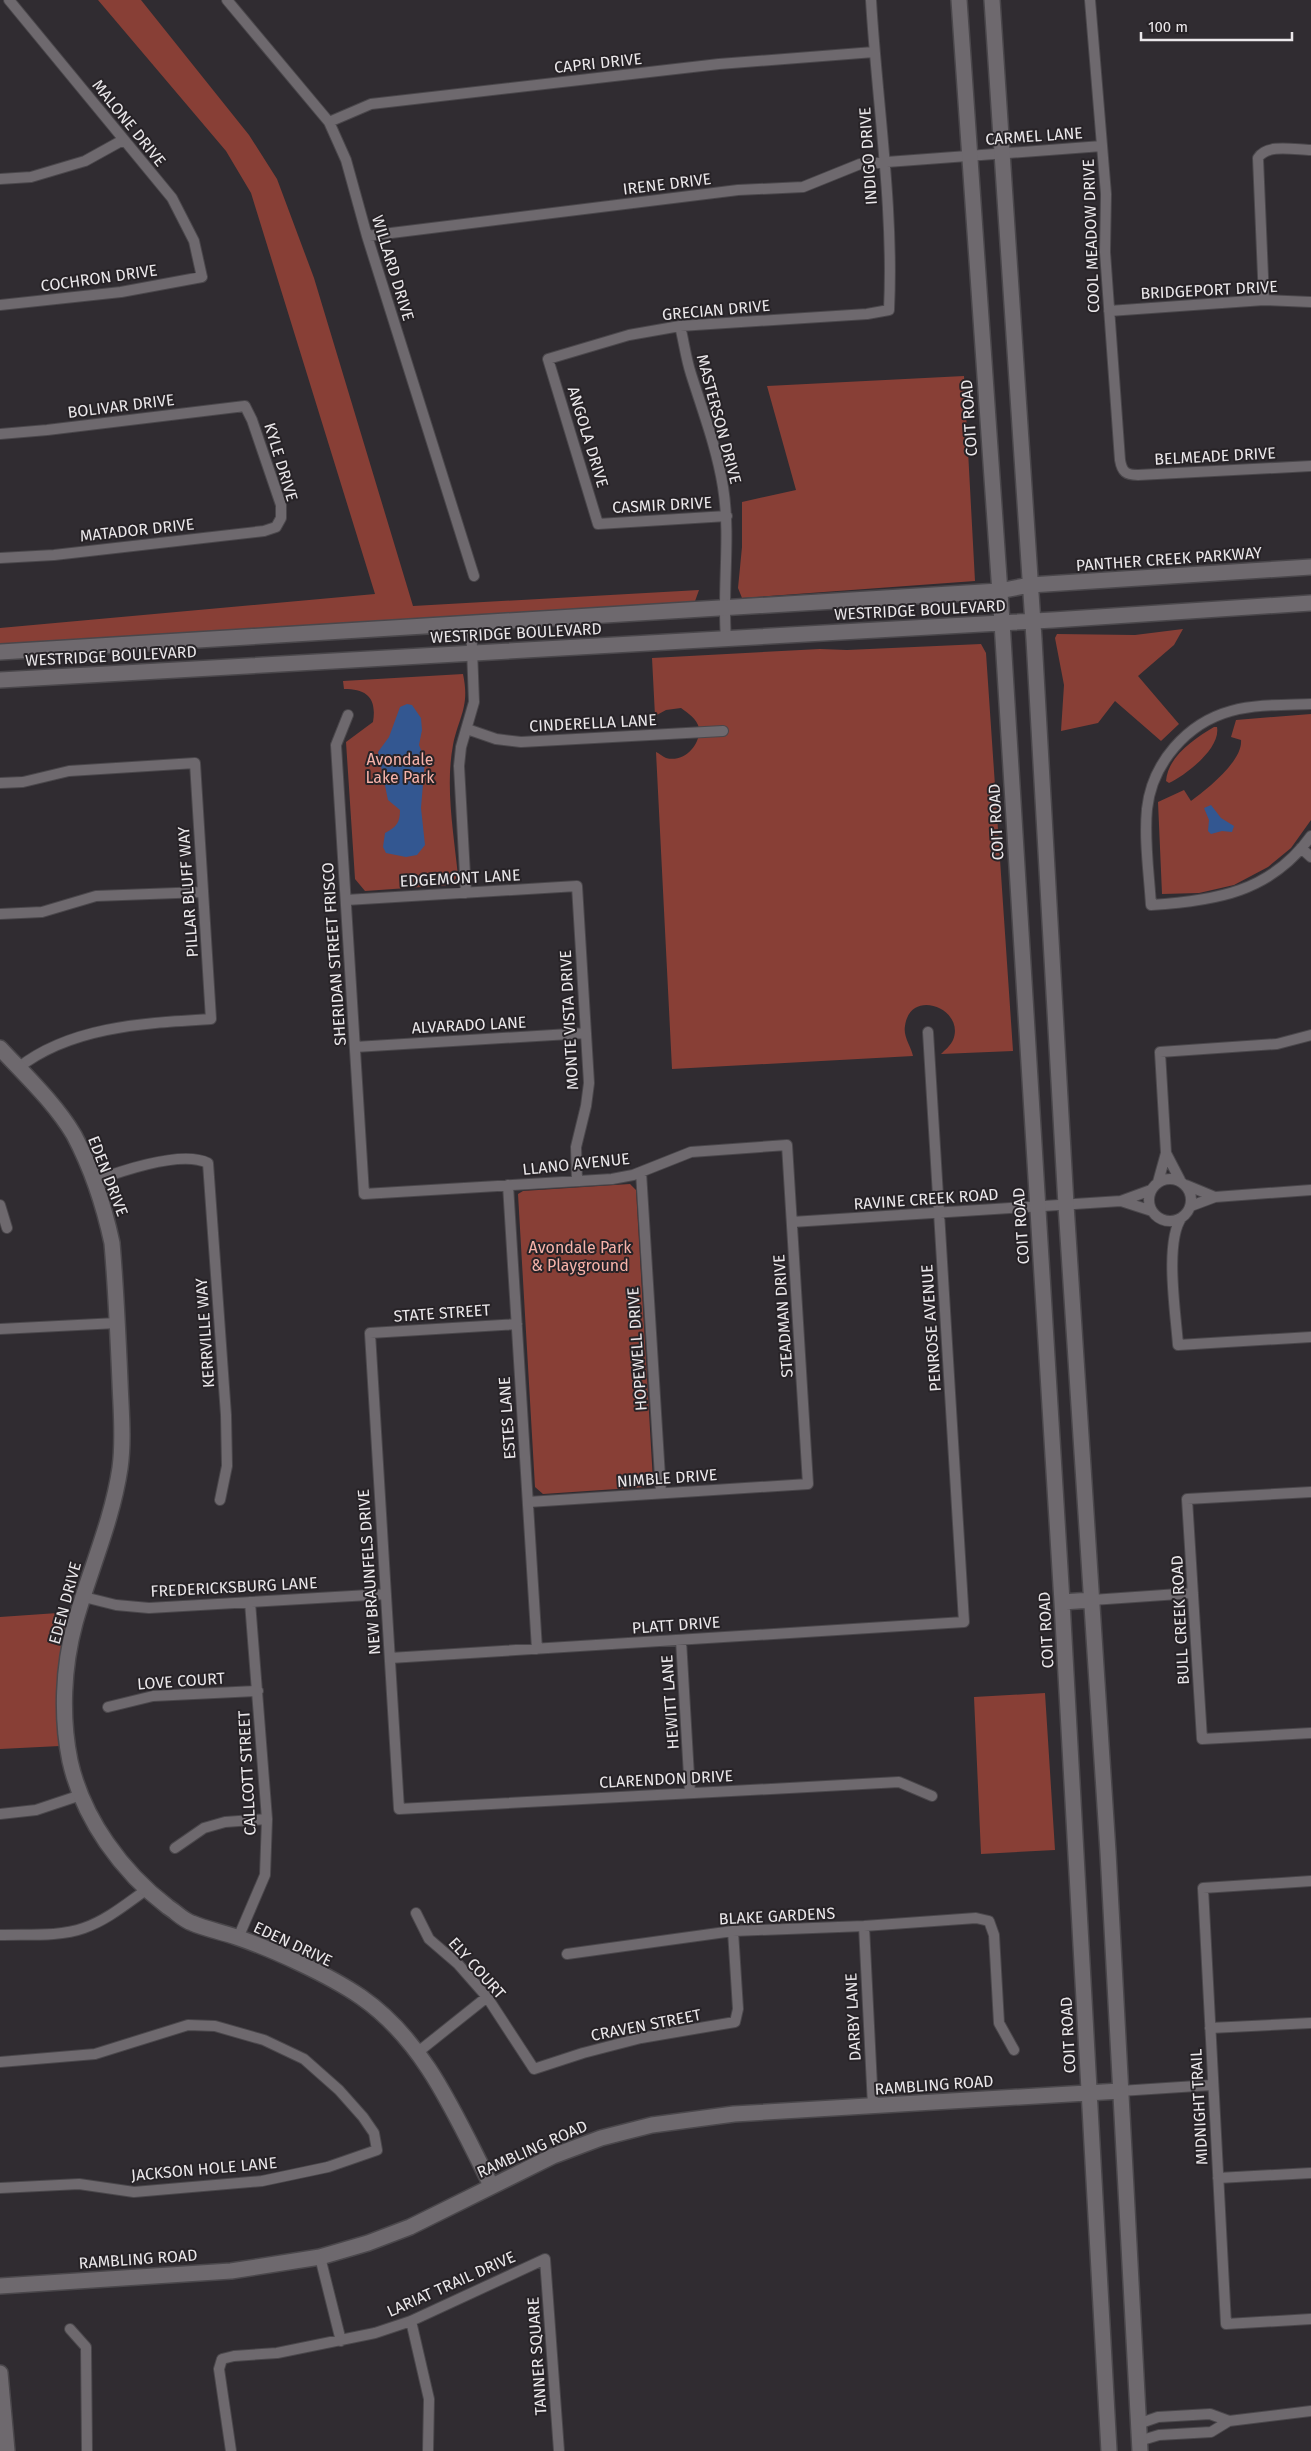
<svg xmlns="http://www.w3.org/2000/svg" width="1311" height="2451" font-family="'Fira Sans',sans-serif">
  <rect width="100%" height="100%" fill="#302c31"/>
  <path fill="#883f36" d="M98,0H141L249,135L277,179L314,278L413,606L699,590L694,604L0,645V628L375,594L251,193L226,151Z
    M964,376L975,581L742,598L738,588L742,547V502L796,490L767,386Z
    M1183,629L1174,645L1138,676L1179,724L1161,741L1115,701L1098,723L1061,731L1064,685L1055,638L1057,634L1135,635Z
    M981,644L986,653L1013,1051L941,1054C945,1050 951,1045 953,1040C966,1009 910,987 905,1026C903,1037 911,1046 913,1056L672,1069L656,752C659,753 663,757 666,758C684,763 701,745 699,728C697,719 688,713 681,708L666,710L655,716L652,658L820,649L847,650Z
    M463,674C470,707 459,716 453,745C445,787 454,835 458,876L450,885L365,891L355,879L346,742L373,722C377,698 367,689 344,689L343,681Z
    M1311,714V820L1291,848L1268,867L1234,885L1199,893L1162,894L1158,802L1184,790L1191,801C1206,790 1243,761 1241,740L1231,737L1236,720Z
    M1214,727H1217C1221,748 1186,775 1169,783L1166,781C1168,756 1194,739 1214,727Z
    M630,1184L636,1190L653,1481L646,1487L543,1494L535,1487L518,1194L523,1191Z
    M72,1612C59,1657 54,1699 60,1746L0,1749V1617Z
    M1045,1693L1055,1850L981,1854L974,1697Z"/>
  <path fill="#335791" d="M407,704L412,705L421,718L422,730L419,745L425,760L421,808L425,845L417,855L406,857L386,853L383,847L385,833C397,827 400,822 400,810L388,800L378,752L389,737L400,707Z
    M1211,805L1221,818L1234,826L1232,832L1222,831L1211,834L1208,831L1209,820L1204,808Z"/>
  <g fill="none" stroke-linecap="round" stroke-linejoin="round">
    <defs>
      <path id="street" d="M227,0L329,122L346,160L367,236L474,576
        M1090,0L1106,194L1105,252L1120,460C1122,472 1126,475 1138,475L1311,466
        M329,122L371,104L719,64L874,52
        M0,179L31,177L85,161L123,140
        M367,236L738,190L803,187L860,164L1102,146
        M1264,300L1258,158C1267,143 1296,150 1311,150
        M0,305L121,292L202,277L194,241L172,198L9,0
        M1109,311L1264,300L1311,302
        M680,326C684,342 686,359 691,374C703,412 717,449 723,487C731,537 722,588 726,639
        M0,434L47,430L245,406L252,420L281,505V518L276,527L264,531L54,555L0,558
        M727,516L598,524L548,359L629,335L680,326L867,314L889,310C894,207 877,103 871,0
        M1311,704C1285,705 1257,704 1231,711C1187,723 1152,763 1147,809C1144,840 1149,873 1151,905C1215,901 1271,892 1311,836
        M348,715L336,745L364,1194L612,1179L633,1175L691,1152L787,1145L808,1484L528,1502
        M467,729L496,739L521,742L723,731
        M0,783L23,782L69,771L195,763L211,1019C146,1023 71,1026 18,1068
        M1301,848L1311,857
        M466,893L459,766L461,747L474,702L471,623
        M346,900L577,886L589,1083L586,1106L576,1147L577,1181
        M0,914L42,912L96,896L203,892
        M355,1047L586,1033
        M1166,1153L1180,1180
        M641,1172L661,1493
        M1149 1200a21 21 0 1 1 42 0a21 21 0 1 1-42 0Z
        M94,1181C121,1171 182,1150 208,1163L226,1415L227,1466L220,1500
        M1158,1182L1166,1153L1160,1052L1277,1044L1311,1035
        M508,1185L537,1649
        M1186,1185L1215,1197
        M1121,1201L1152,1211
        M0,1205L7,1228
        M1191,1206L1215,1197L1311,1190
        M1182,1217C1164,1241 1176,1315 1178,1345L1311,1337
        M792,1222L1121,1201L1151,1190
        M517,1324L370,1333L399,1809L899,1782L932,1796
        M0,1329L117,1323
        M1311,1492L1187,1499L1202,1739L1311,1733
        M84,1597L116,1605L149,1608L386,1594
        M1092,1600L1193,1593
        M681,1640L690,1793
        M390,1658L964,1622L928,1032
        M108,1707L153,1696L258,1691
        M0,1814L36,1810L81,1795
        M175,1848L204,1828L225,1822L267,1819
        M1311,1881L1203,1888L1226,2324L1311,2319
        M416,1913L429,1939L458,1964L487,1997L534,2069L583,2053L641,2038L735,2022L738,2009L733,1931
        M864,1926L873,2106
        M0,1935C27,1934 59,1937 84,1928C107,1920 126,1904 146,1890
        M238,1938L265,1875L267,1819L250,1602
        M567,1954L733,1931L864,1926L976,1918L989,1921L994,1935L999,2023L1014,2050
        M1210,2028L1311,2023
        M418,2052L487,1997
        M0,2062L95,2054L188,2025L215,2026L264,2040L304,2059L339,2090L363,2117L374,2133L377,2150L328,2167L262,2181L134,2192L79,2184L0,2188
        M1120,2091L1212,2085
        M1218,2178L1311,2173
        M320,2257L341,2341
        M411,2321L429,2399L428,2451
        M70,2329L86,2347L87,2451
        M1138,2424L1158,2417L1210,2414L1229,2421
        M1139,2441L1159,2435L1211,2432L1229,2421L1311,2411
        M231,2451L219,2369L222,2359L234,2356L277,2353L375,2333L411,2321L545,2259L559,2451"/>
      <path id="secondary" d="M959,0L1002,622L1062,1602L1109,2451
        M992,0L1034,639L1066,1205L1108,1852L1140,2451
        M0,652L999,591L1030,585L1311,567
        M0,680L1053,620L1311,603
        M0,1048C25,1075 55,1103 74,1135C92,1169 104,1206 112,1243C116,1289 118,1335 120,1382C121,1410 124,1440 120,1468C112,1522 89,1572 75,1623C63,1667 61,1717 70,1761C83,1819 122,1872 168,1907C176,1912 183,1920 192,1923C206,1929 222,1932 236,1937C272,1949 329,1975 361,1997C426,2042 456,2117 491,2185
        M1062,1602L1092,1600
        M0,2286L231,2271L320,2257L368,2243L410,2227L553,2156L601,2138L652,2125L734,2114L1120,2091
        M0,2373L7,2451"/>
    </defs>
    <use href="#street" stroke="#4a474b" stroke-width="12"/>
    <use href="#secondary" stroke="#4a474b" stroke-width="18"/>
    <use href="#street" stroke="#6e696e" stroke-width="10"/>
    <use href="#secondary" stroke="#6e696e" stroke-width="15"/>
  </g>
  <g text-anchor="middle" dominant-baseline="central" stroke-width="4" stroke-linejoin="round" paint-order="stroke">
    <g font-size="16" fill="#eae7ea" stroke="#272327">
      <text transform="translate(598 63) rotate(-6)">CAPRI DRIVE</text>
      <text transform="translate(129 123) rotate(51)">MALONE DRIVE</text>
      <text transform="translate(1034 136) rotate(-4)">CARMEL LANE</text>
      <text transform="translate(868 156) rotate(-94)">INDIGO DRIVE</text>
      <text transform="translate(667 184) rotate(-7)">IRENE DRIVE</text>
      <text transform="translate(1091 236) rotate(-92)">COOL MEADOW DRIVE</text>
      <text transform="translate(393 268) rotate(73)">WILLARD DRIVE</text>
      <text transform="translate(99 278) rotate(-8)">COCHRON DRIVE</text>
      <text transform="translate(1209 290) rotate(-3)">BRIDGEPORT DRIVE</text>
      <text transform="translate(716 310) rotate(-5)">GRECIAN DRIVE</text>
      <text transform="translate(121 406) rotate(-7)">BOLIVAR DRIVE</text>
      <text transform="translate(969 418) rotate(-94)">COIT ROAD</text>
      <text transform="translate(719 419) rotate(75)">MASTERSON DRIVE</text>
      <text transform="translate(588 437) rotate(73)">ANGOLA DRIVE</text>
      <text transform="translate(1215 456) rotate(-3)">BELMEADE DRIVE</text>
      <text transform="translate(281 462) rotate(73)">KYLE DRIVE</text>
      <text transform="translate(662 505) rotate(-3)">CASMIR DRIVE</text>
      <text transform="translate(137 530) rotate(-6)">MATADOR DRIVE</text>
      <text transform="translate(1169 559) rotate(-4)">PANTHER CREEK PARKWAY</text>
      <text transform="translate(920 610) rotate(-3)">WESTRIDGE BOULEVARD</text>
      <text transform="translate(516 633) rotate(-3)">WESTRIDGE BOULEVARD</text>
      <text transform="translate(111 656) rotate(-3)">WESTRIDGE BOULEVARD</text>
      <text transform="translate(593 723) rotate(-3)">CINDERELLA LANE</text>
      <text transform="translate(996 822) rotate(-93)">COIT ROAD</text>
      <text transform="translate(460 878) rotate(-3)">EDGEMONT LANE</text>
      <text transform="translate(188 892) rotate(-94)">PILLAR BLUFF WAY</text>
      <text transform="translate(334 954) rotate(-94)">SHERIDAN STREET FRISCO</text>
      <text transform="translate(569 1020) rotate(-93)">MONTE VISTA DRIVE</text>
      <text transform="translate(469 1025) rotate(-3)">ALVARADO LANE</text>
      <text transform="translate(576 1164) rotate(-6)">LLANO AVENUE</text>
      <text transform="translate(108 1176) rotate(69)">EDEN DRIVE</text>
      <text transform="translate(926 1199) rotate(-4)">RAVINE CREEK ROAD</text>
      <text transform="translate(1021 1226) rotate(-94)">COIT ROAD</text>
      <text transform="translate(442 1313) rotate(-4)">STATE STREET</text>
      <text transform="translate(783 1316) rotate(-94)">STEADMAN DRIVE</text>
      <text transform="translate(931 1328) rotate(-94)">PENROSE AVENUE</text>
      <text transform="translate(205 1333) rotate(-94)">KERRVILLE WAY</text>
      <text transform="translate(637 1349) rotate(-94)">HOPEWELL DRIVE</text>
      <text transform="translate(507 1418) rotate(-94)">ESTES LANE</text>
      <text transform="translate(667 1478) rotate(-4)">NIMBLE DRIVE</text>
      <text transform="translate(369 1572) rotate(-94)">NEW BRAUNFELS DRIVE</text>
      <text transform="translate(234 1587) rotate(-3)">FREDERICKSBURG LANE</text>
      <text transform="translate(65 1603) rotate(-75)">EDEN DRIVE</text>
      <text transform="translate(1180 1620) rotate(-93)">BULL CREEK ROAD</text>
      <text transform="translate(676 1625) rotate(-4)">PLATT DRIVE</text>
      <text transform="translate(1046 1630) rotate(-93)">COIT ROAD</text>
      <text transform="translate(181 1681) rotate(-4)">LOVE COURT</text>
      <text transform="translate(670 1702) rotate(-94)">HEWITT LANE</text>
      <text transform="translate(247 1773) rotate(-93)">CALLCOTT STREET</text>
      <text transform="translate(666 1779) rotate(-3)">CLARENDON DRIVE</text>
      <text transform="translate(777 1916) rotate(-3)">BLAKE GARDENS</text>
      <text transform="translate(293 1944) rotate(25)">EDEN DRIVE</text>
      <text transform="translate(477 1968) rotate(48)">ELY COURT</text>
      <text transform="translate(853 2017) rotate(-93)">DARBY LANE</text>
      <text transform="translate(646 2025) rotate(-11)">CRAVEN STREET</text>
      <text transform="translate(1068 2035) rotate(-93)">COIT ROAD</text>
      <text transform="translate(934 2085) rotate(-4)">RAMBLING ROAD</text>
      <text transform="translate(1199 2107) rotate(-93)">MIDNIGHT TRAIL</text>
      <text transform="translate(532 2149) rotate(-24)">RAMBLING ROAD</text>
      <text transform="translate(204 2169) rotate(-5)">JACKSON HOLE LANE</text>
      <text transform="translate(138 2259) rotate(-4)">RAMBLING ROAD</text>
      <text transform="translate(451 2284) rotate(-24)">LARIAT TRAIL DRIVE</text>
      <text transform="translate(537 2356) rotate(-94)">TANNER SQUARE</text>
    </g>
    <g font-size="16" fill="#f7b3aa" stroke="#272327">
      <text x="400" y="759">Avondale<tspan x="400" dy="18">Lake Park</tspan></text>
      <text x="580" y="1247">Avondale Park<tspan x="580" dy="18">&amp; Playground</tspan></text>
    </g>
  </g>
  <path d="M1141 32v8h151v-8" fill="none" stroke="#eae7ea" stroke-width="2.5"/>
  <text x="1148" y="32" font-size="15" fill="#eae7ea" stroke="#272327" stroke-width="4" paint-order="stroke">100 m</text>
</svg>
